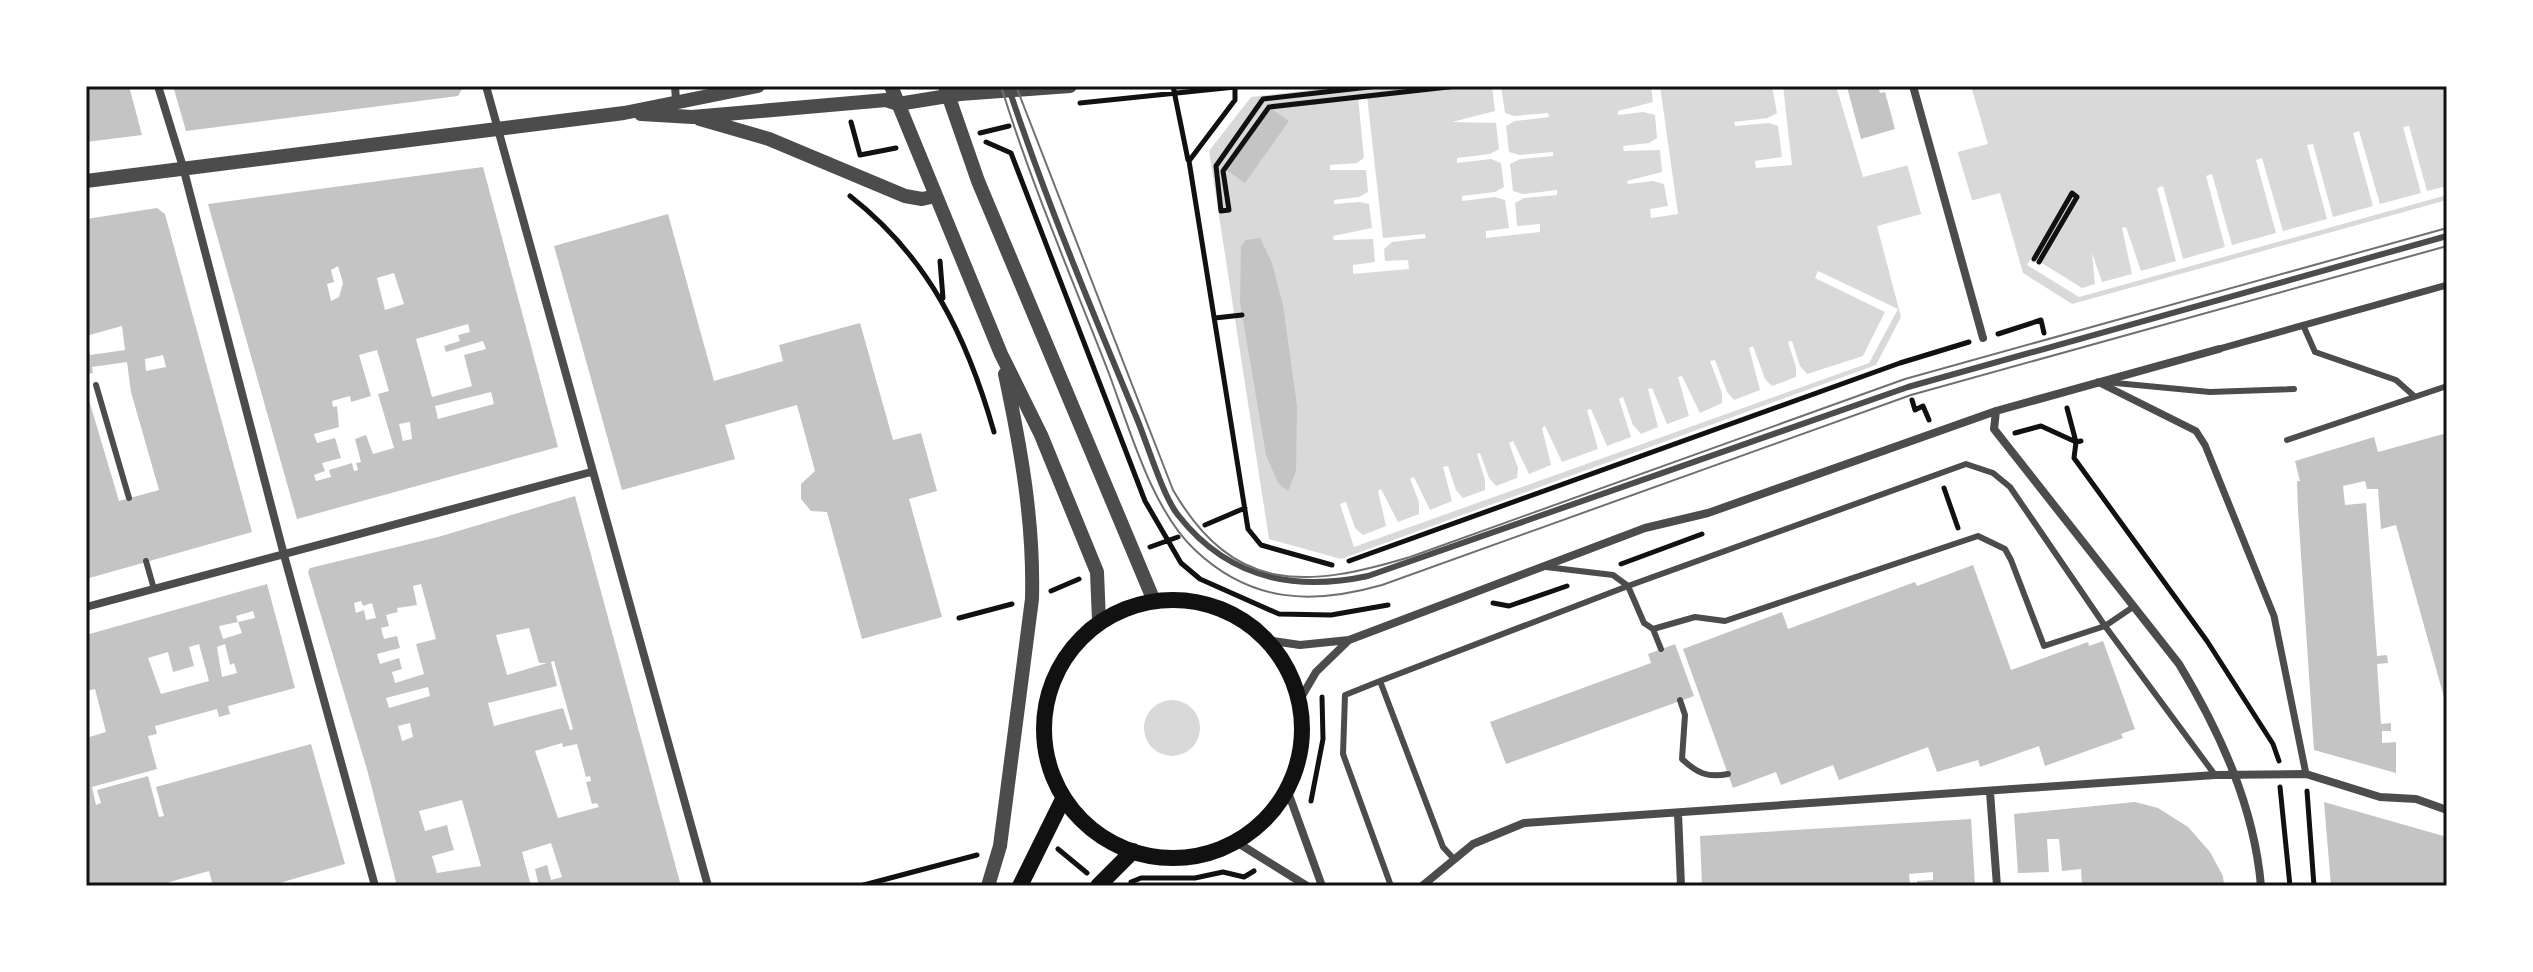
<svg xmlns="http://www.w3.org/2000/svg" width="2533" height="972" font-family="'Roboto Serif',serif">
  <rect width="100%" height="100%" fill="#fff"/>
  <path fill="#d9d9d9" d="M1346,86H1836L1863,177L1988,144L1971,86H2447V200L2072,304L2023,273L2000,193L1877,226L1901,317L1876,365L1341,559L1269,539L1209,151L1251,97Z
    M1144 728a28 28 0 1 1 56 0a28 28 0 1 1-56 0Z"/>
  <path fill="#fff" d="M1492,86H1501L1505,113L1514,116L1548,113L1549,117L1515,121L1506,126L1509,152L1519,155L1553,152V156L1520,159L1510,164L1513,191L1523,194L1557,190V195L1524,198L1515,203L1517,226L1540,224V232L1486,238V231L1509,228L1505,200L1495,197L1462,201V196L1495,192L1504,187L1501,163L1491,159L1457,163V158L1490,154L1499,149L1496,123L1452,122L1495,111Z
    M1651,86H1660L1678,214L1651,218L1650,209L1668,206L1664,184L1653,181L1628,184L1627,181L1662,172L1660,150L1624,151L1623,146L1649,143L1657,138L1655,115L1643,112L1618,115V111L1653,102Z
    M1772,86H1783L1792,165L1756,168L1755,161L1782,157L1778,126L1769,123L1735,126L1734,122L1768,118L1777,113Z
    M1367,96L1383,238L1425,234L1426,238L1392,242L1384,249L1385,261L1408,260L1409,269L1353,274V265L1375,262L1373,239L1334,240L1333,236L1372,228L1369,204L1360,202L1334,204V200L1359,197L1368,192L1366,170H1330V165L1357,163L1364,158L1358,97Z
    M2409,126L2427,191L2447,186V195L2079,297L2027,265L2032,257L2082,288L2095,284L2092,253L2102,282L2132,274L2122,228L2126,227L2141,271L2176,261L2157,188L2163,186L2183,259L2225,247L2206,176L2212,174L2232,245L2276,233L2256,160L2262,158L2283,231L2327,219L2307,145L2313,144L2333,217L2373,206L2353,133L2359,131L2380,204L2421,193L2403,127Z
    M1957,150L1973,203L1922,217L1907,164Z
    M1818,271L1898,309L1869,363L1354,547L1340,504L1346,502L1355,528L1363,535L1386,526L1378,491L1381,489L1398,522L1419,514V502L1410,479L1414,477L1430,510L1452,501L1443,467L1448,466L1456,490L1463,498L1485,490V480L1477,454L1480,453L1489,478L1496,486L1517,478L1518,468L1509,443L1513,441L1529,474L1551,465L1542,428L1545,426L1562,462L1598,449L1587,410L1591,409L1607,446L1631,437L1619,399L1623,397L1633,425L1641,434L1658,427L1648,389L1652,388L1667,424L1689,416L1678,377L1682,376L1700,413L1722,403V393L1710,361L1715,360L1727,392L1734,400L1760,390L1749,348L1753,346L1765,379L1772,386L1796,377V367L1788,342L1792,341L1800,366L1807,374L1863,356L1885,312L1815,278Z"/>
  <path fill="#c4c4c4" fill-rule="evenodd" d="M86,86H129L142,135L86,142Z
    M173,86H460L462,89L458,96L186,131Z
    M1854,86H1878L1880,93L1885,92L1895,129L1861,139L1847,87Z
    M1269,107L1289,121L1245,183L1225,169Z
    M483,167L558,447L297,519L208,204ZM338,266L343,283L339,297L331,301L327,284L334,282L331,270ZM394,273L404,304L385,310L377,278ZM468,324L470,332L458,335L460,341L444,346L446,352L483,341L486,349L464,355L472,386L432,397L416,339ZM377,350L389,391L378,394L394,448L373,454L366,435L355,439L361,462L356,463L358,470L354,471L352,463L329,470L331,477L316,481L314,475L325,471L322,463L341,458L335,438L317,443L314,434L339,427L337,406L333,407L332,401L350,396L351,402L371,396L359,355ZM491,392L494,404L438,419L435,406ZM410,422L412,439L403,441L399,424Z
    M157,208L165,214L252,532L86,579V390L119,501L159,490L131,392L127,362L92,367L93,373L86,374V337L90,355L125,350L122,326L86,336V219ZM163,355L166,367L146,371L145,359Z
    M668,214L714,381L783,361L779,345L860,323L893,440L921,433L937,491L909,499L942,617L862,639L827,512L811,511L801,499V484L815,471L797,405L725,425L735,459L622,490L554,246Z
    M1260,238L1272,263L1283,305L1297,406L1296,471L1288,491L1278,483L1266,455L1240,302L1241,246L1246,240Z
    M2447,433V708L2396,525L2381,529L2378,489H2367L2365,481L2343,486L2345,505L2366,503L2377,656L2387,655L2388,663L2377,664L2381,724L2391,723V731H2382V743L2396,742V773L2314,750L2298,510L2297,481H2300L2295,461L2374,437L2378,452Z
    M575,496L681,886H539L535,869L547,865L551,880L562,877L551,843L522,852L531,886H397L368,773L308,572L310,568L438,537ZM421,584L436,639L416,644L424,674L395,683L392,672L402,669L399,658L380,664L377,654L400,648L397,636L384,639L381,628L389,626L386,615L398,612L397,608L417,605L413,586ZM361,601L363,606L372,603L376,618L366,620L364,610L356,613L354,603ZM529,628L539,663H547L507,675L496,635ZM554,661L573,729L570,730L563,708L494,726L488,703L557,686L551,662ZM428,687L430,696L389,708L386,698ZM410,723L413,737L402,741L398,726ZM562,743L563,747L577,744L586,777L590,776L591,781L586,782L592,804L597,803L599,807L558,818L535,751ZM462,800L481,866L437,873L432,856L454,850L450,837L447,825L425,831L419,811Z
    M1973,565L2011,670L2088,642L2089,646L2103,641L2135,729L2121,734L2123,738L2045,766L2039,746L1980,767L1978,760L1937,772L1928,747L1839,780L1833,765L1781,785L1776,772L1733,788L1683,649L1782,612L1788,629L1915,582L1917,586Z
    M267,584L295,688L228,706L230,714L219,717L217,709L155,726L157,734L148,736L157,769L92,787L96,805L101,803L97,790L148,776L159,817L164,816L156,787L311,744L345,864L269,886H213L209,871L155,886H86V738L106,732L95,689L86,691V635ZM253,611L255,618L238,622L242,633L223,639L219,626L238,622L236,616ZM199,644L209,681L161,694L148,658L168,652L173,672L194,666L189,647ZM225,644L230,665L234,663L237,673L222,677L217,647Z
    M1675,644L1694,696L1506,764L1490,722L1651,663L1648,654Z
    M2135,802L2158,808L2188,827L2210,852L2223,876L2224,886H2082L2081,869L2062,871L2059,839H2047L2049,872L2018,873L2014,814Z
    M2324,802L2447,837V886H2331Z
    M1971,819L1975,886H1917V881L1933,880V872L1909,874L1910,885L1889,886H1702L1700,836Z"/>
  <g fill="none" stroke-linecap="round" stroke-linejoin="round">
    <path stroke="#111" stroke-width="5" d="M1173,86L1188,160
      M1244,86L1235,87V100L1189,161L1248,529L1261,545L1332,565
      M1378,86L1263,99L1216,166L1221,211L1229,210L1223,171L1269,107L1457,86
      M1080,103L1235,87
      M851,122L860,155L896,148
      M980,133L1009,126
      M986,142L1011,153L1145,501L1181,563L1200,579L1279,614L1331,615L1388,605
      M850,196C929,258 967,337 994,432
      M2034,259L2072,193L2077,197L2039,262
      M940,261L943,298
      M1215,318L1242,315
      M1998,334L2041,320L2044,333
      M1912,400L1915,410L1923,406L1929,420
      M2067,408L2076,442L2074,458L2207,641L2273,744L2279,761
      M2015,433L2041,426L2076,442L2081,441
      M1944,488L1958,528
      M1205,525L1245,508
      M1150,547L1178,537
      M1349,561L1900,363L1969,342
      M1621,564L1702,534
      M1051,591L1079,579
      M1493,603L1509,606L1567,586
      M959,618L1012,604
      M2280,787L2290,886
      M2307,791L2314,886
      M1311,801L1323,739L1322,697
      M1058,849L1087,873
      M1131,882L1141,878H1195L1223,872L1244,877L1254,871
      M860,886L977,855"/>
    <path stroke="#4c4c4c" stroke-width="6" d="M1009,89C1046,200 1090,306 1135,414C1146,439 1162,495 1178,515C1227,578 1293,592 1368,576L1908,387L2447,236
      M2303,325L2315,352L2396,380L2414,396
      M2105,382L2210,392L2294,389
      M96,385L129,498
      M2287,440L2447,386
      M146,561L154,589
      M1546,567L1613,575L1628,586L1644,623L1653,629L1661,649
      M1653,629L1695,617L1725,621L1978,536L2005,549L2011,560L2044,646L2105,626L2133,607
      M1380,681L1628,586L1966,464L1993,473L2010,487L2105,626L2215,775
      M1680,700L1685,715L1682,759C1697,773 1707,778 1728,774
      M1391,886L1343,754L1345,695L1380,681L1443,847L1454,859"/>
    <path stroke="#4c4c4c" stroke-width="7" d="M2219,349L2447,285
      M2098,382L2196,431L2205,445L2274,616L2306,774"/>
    <path stroke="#4c4c4c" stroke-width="8" d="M158,86L183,167L284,555L375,886
      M486,86L708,886
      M675,86L676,100
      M1913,86L1983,338
      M1996,411L1994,429L2179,664C2220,732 2254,806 2261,886
      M86,607L591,472
      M1266,640L1300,645L1349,640L1645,528L1708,513L1996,411L2219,349
      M1299,701L1316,672L1349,640
      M1288,792L1322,886
      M1990,792L1997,886
      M1678,813L1681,886
      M1238,843L1307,886
      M1422,886L1473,844L1524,823L2215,775L2306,774L2380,797L2416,799L2447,810"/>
    <path stroke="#4c4c4c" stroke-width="14" d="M891,86L1001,354L1041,435L1097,572L1099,621
      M945,86L978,181L1154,601
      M641,114L692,117L886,100L898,104L960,94L1070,86
      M700,119L769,139L905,196L922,199L936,196
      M86,181L624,113L758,86
      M988,886L1000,846L1032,599C1034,522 1021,449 1005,374"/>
    <path stroke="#111" stroke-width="16" d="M1044 729a129 129 0 1 1 258 0a129 129 0 1 1-258 0Z
      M1020,886L1063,799
      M1098,886L1133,851"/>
    <path stroke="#707070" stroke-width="2" d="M1001,86C1031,183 1071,276 1108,371C1129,426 1151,509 1195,550C1251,603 1312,605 1382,585L1911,395L2447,246
      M1016,86L1173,490C1234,595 1307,588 1410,557L1905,379L2447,228"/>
  </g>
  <rect width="2533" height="972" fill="none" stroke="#ffffff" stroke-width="176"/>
  <rect x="88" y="88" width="2357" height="796" fill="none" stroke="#111" stroke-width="3"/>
</svg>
